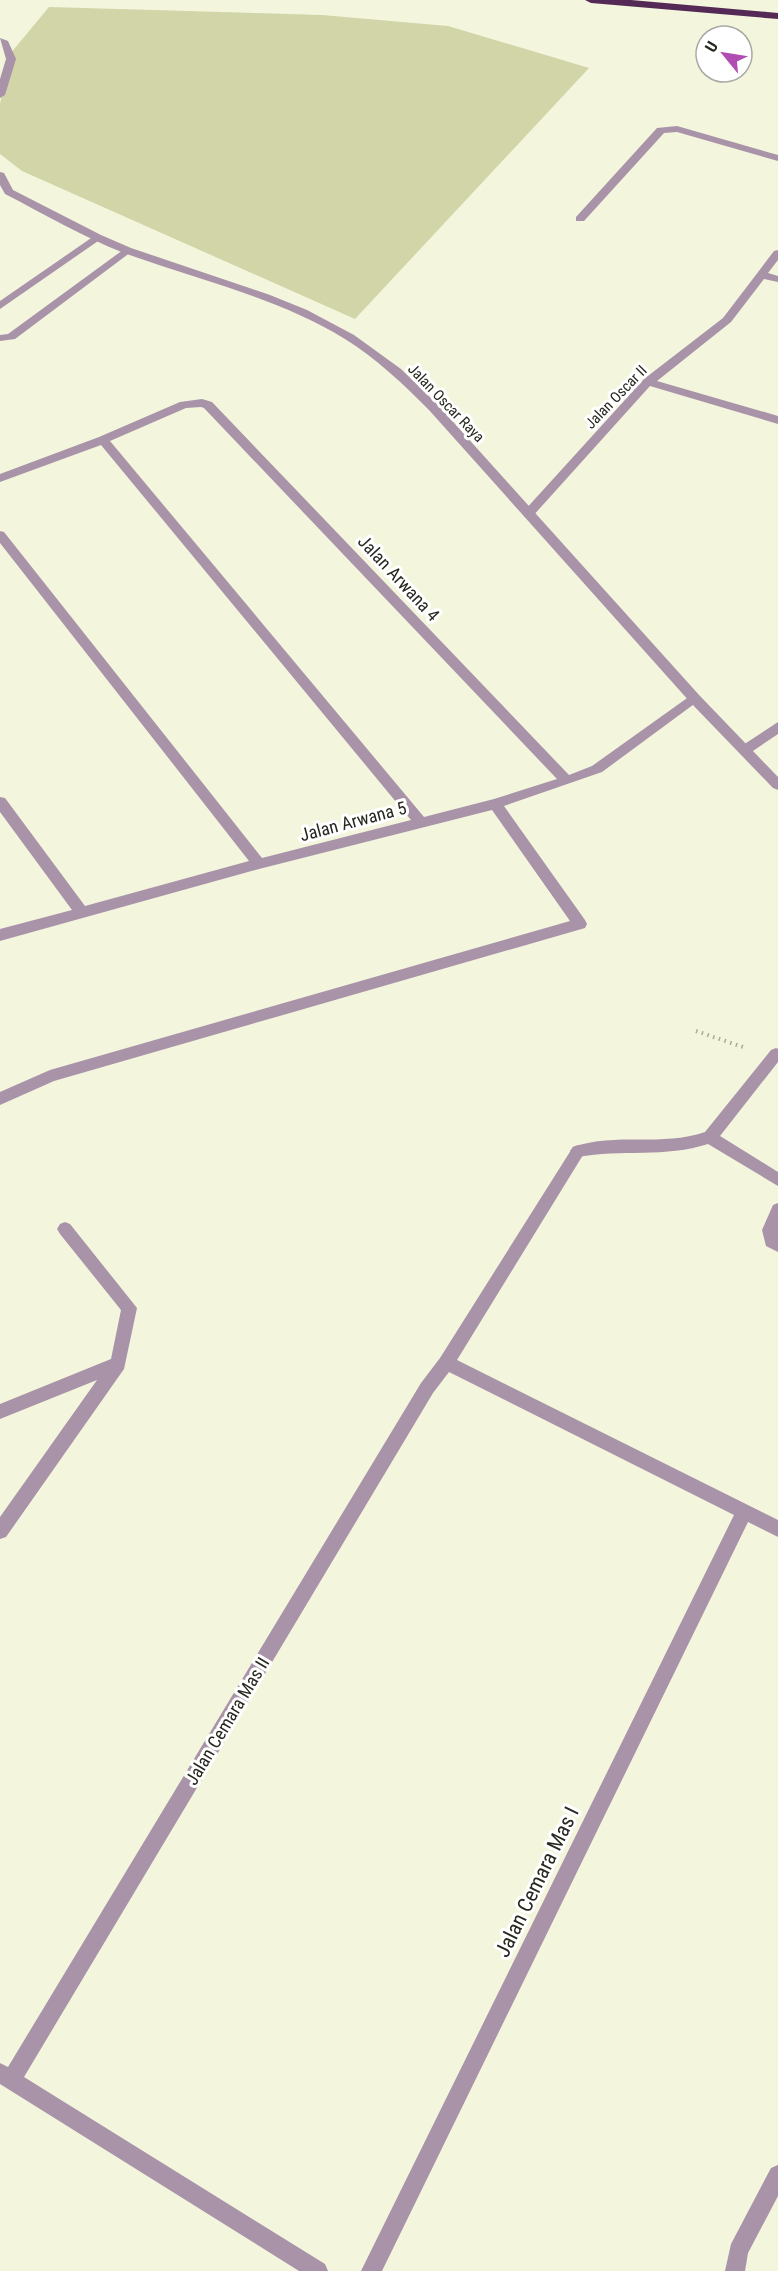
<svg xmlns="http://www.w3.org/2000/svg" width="778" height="2271" font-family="'Roboto Condensed',sans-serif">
  <rect width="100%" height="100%" fill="#f3f5dd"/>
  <path fill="#d2d5a7" d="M49,7L322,15L448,26L589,68L355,319L22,171L0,154V104L10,54Z"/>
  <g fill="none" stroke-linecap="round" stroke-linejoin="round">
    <path stroke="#a9ab98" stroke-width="4" stroke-dasharray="1.5 4.5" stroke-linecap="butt" d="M696,1031L743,1047"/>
    <path fill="#a993a9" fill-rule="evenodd" d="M778,722V734L750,753H740L738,750L740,747Z
      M776,1048L778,1049V1062L720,1136L778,1172V1186L708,1144C666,1158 621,1149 578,1157L573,1155L570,1151L573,1147C616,1132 662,1147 705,1132L771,1050Z
      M778,1203V1252L766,1246L762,1230L773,1205Z"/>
    <path fill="#a993a9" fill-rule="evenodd" d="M677,126L778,155V161L677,132L664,133L584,221H576V217L657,128Z
      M97,234L102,237L101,239L0,309V301Z
      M127,247L132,250L131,252L15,339L0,341V335L8,334Z
      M778,250V260L768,273L778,276V282L764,279L731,322L657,381L778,416V424L650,386L532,517H524V511L644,379L723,318L774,251Z
      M202,399L212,402L569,775L592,766L690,696H700L701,699L602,772L504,806L585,920L587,924L585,928L54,1081L0,1105V1092L50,1070L570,921L492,810L259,869L0,941V929L72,910L0,812V797L5,798L85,906L249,861L0,543V531L4,532L262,858L411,820L101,445L0,482V474L99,437L180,402ZM201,407L204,408L557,779L494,799L424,817L110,441L186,408Z
      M578,1145L583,1147L586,1151L583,1155L457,1360L778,1520V1537L748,1522L382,2271H361L734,1515L449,1372L433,1393L24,2077L325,2264L328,2271H299L0,2084V2063L8,2067L421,1383L440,1358L573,1147Z
      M65,1222L70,1224L137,1308L124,1369L6,1537L0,1539V1517L97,1380L0,1419V1404L111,1359L121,1310L60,1234L57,1229L60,1224Z
      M778,2165V2196L748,2253L745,2271H725L731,2244L771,2168Z"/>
    <path fill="#a993a9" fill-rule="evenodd" d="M0,38L8,41L16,59L5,95L0,98V79L6,59Z
      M0,172L4,173L13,190L101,235L131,248L270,295L307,310L354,335L401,369L437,404L700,696L778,777V790L773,788L690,702L429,410C403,384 376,358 345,339C277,297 198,280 124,253C83,237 44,214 5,194L0,185Z"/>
    <path fill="#542955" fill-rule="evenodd" d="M585,0H631L778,13V19L591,3Z"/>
  </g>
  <g text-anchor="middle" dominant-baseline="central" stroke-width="6" stroke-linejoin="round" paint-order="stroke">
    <g font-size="15" fill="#27281f" stroke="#fff">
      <text transform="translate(616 397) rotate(-46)">Jalan Oscar II</text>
      <text transform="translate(446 403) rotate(46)">Jalan Oscar Raya</text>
    </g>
    <g font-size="18" fill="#27281f" stroke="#fff">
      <text transform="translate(399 578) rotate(47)">Jalan Arwana 4</text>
      <text transform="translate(353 821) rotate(-15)">Jalan Arwana 5</text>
      <text transform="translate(227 1721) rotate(-59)">Jalan Cemara Mas II</text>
    </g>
    <g font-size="21" fill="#27281f" stroke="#fff">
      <text transform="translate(537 1882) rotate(-64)">Jalan Cemara Mas I</text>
    </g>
  </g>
  <g transform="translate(724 54) rotate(300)"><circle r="28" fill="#ffffff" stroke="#a9a9a5" stroke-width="1.5"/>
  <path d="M0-4.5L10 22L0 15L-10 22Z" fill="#b04cb2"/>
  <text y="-9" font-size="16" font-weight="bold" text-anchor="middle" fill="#27281f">U</text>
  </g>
</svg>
